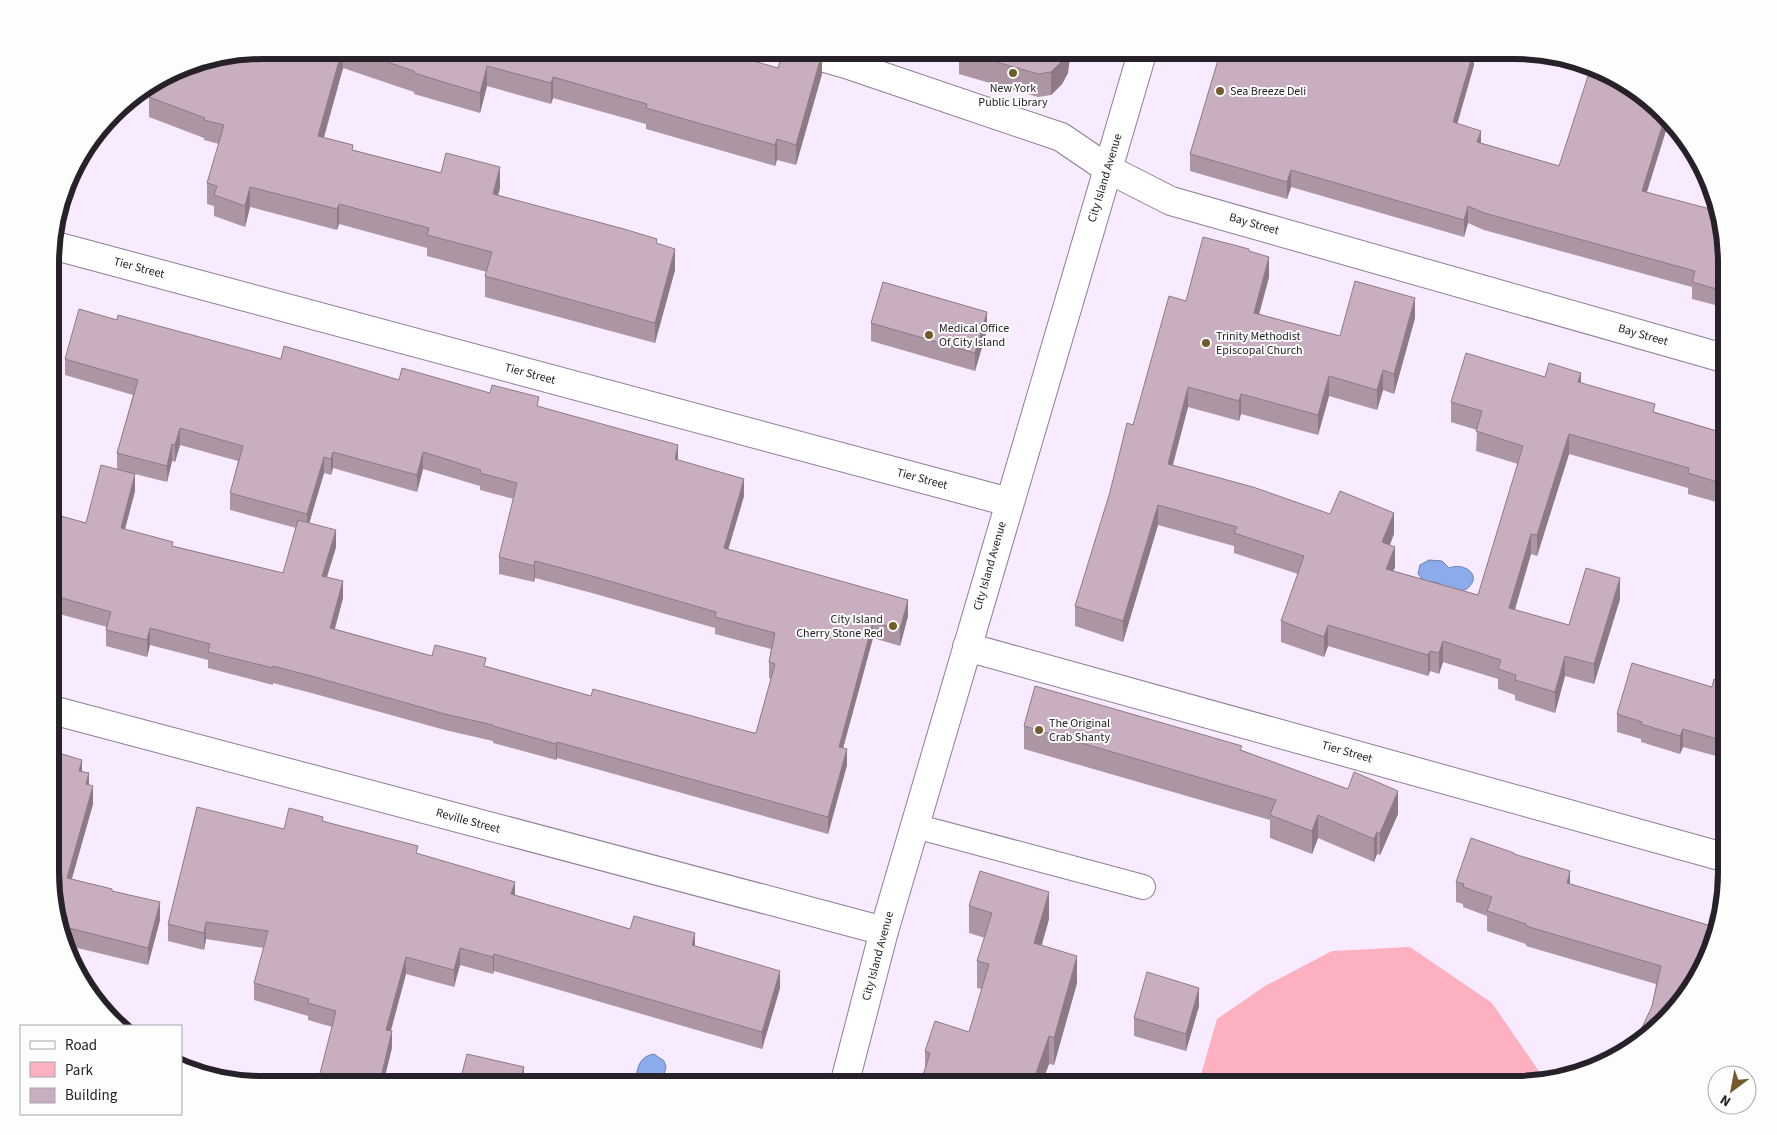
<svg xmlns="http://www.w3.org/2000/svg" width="1777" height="1135" font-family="'Source Sans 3',sans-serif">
  <rect width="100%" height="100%" fill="#f8eaff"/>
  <path fill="#fdb0c0" d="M1410,947L1492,1003L1545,1080L1528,1085H1198L1217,1019L1265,986L1332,951Z"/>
  <path fill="#8babed" stroke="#6d82b2" d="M1429,560L1442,561L1449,568C1463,562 1482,574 1469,587C1458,598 1444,582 1432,582L1429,584L1422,579L1418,574L1420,565Z
    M654,1054L664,1061L666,1067L661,1085H634C638,1070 637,1057 654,1054Z"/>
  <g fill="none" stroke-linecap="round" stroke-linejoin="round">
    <defs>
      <path id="lane" d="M915,826L1143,887"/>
      <path id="street" d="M797,50L846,64L1061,137L1108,169L1171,201L1727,359
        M52,245L1009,502
        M967,647L1727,858
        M52,710L884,931"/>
      <path id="secondary" d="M844,1085L884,931L1143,50"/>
    </defs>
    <use href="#lane" stroke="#8d7e95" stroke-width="26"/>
    <use href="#street" stroke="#8d7e95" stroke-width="30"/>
    <use href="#secondary" stroke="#8d7e95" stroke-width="30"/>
    <use href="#lane" stroke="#fff" stroke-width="24"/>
    <use href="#street" stroke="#fff" stroke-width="28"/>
    <use href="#secondary" stroke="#fff" stroke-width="28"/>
  </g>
  <path fill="#ad96a4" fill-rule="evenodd" d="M262,50H715L778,68L822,74L796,165L777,160L775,166L646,129V124L553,98L551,104L487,86L480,113L414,94V92L343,68L324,138L353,150L500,188L498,195L657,244L675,270L655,343L485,297V276L487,272L427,256V248L339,224L337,230L250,207L245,227L214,216V206L207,204V183L219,144L204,140V138L149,117V97Z
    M1474,50V65L1457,123L1481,143L1559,166L1617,86H1632L1668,124L1647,192L1727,249V308L1692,299V287L1484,230L1468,223L1464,237L1291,187L1287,199L1190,171V154Z
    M959,51L1068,73L1062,84L1051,95L1038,97L959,74Z
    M1249,251L1269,277L1259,314L1340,336L1415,318L1394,394L1383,390L1377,410L1329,396L1318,435L1241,414L1239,421L1188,407L1172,465L1394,534L1390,545L1395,567L1393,571L1478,595L1518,464L1476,451L1477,430L1451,422V402L1545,377L1581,383L1655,412L1727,434V505L1688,494V488L1569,454L1537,556L1531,554L1515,610L1569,625L1620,599L1594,684L1565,676L1555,713L1515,700V695L1498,689V679L1443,662L1439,674L1430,671L1428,676L1328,646L1324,657L1281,642V621L1298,574L1234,553V546L1158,525L1123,642L1075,626V606L1133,425L1186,301Z
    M117,320L281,359L399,380L490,393L539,406L678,460L744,496L728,549L908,616L900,646L873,638L843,748L847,765L828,834L557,758L556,760L493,743V741L445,730L315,694L273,683V685L208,668V660L150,645L147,657L106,646V630L107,627L52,612V535L58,526L86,523L117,469V453L133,395L65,375V359ZM180,445L238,461L230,493V510L296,528L283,573L173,546L125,529L135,491V474L167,482L172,461L175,462ZM333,468L417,492L423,469L480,486V490L514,499L499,557V574L534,582L535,578L592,593L715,628V634L771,649L769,662V678L771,679L756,733L591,696L486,666L432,656L335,629L343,598L327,577L336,547L309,523L324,473L331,475Z
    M871,323L987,330L975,371L871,341Z
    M1727,682V759L1683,747L1680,754L1641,742V739L1617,732V714Z
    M1024,726L1242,750L1398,814L1380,855L1377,854L1374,862L1318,838L1312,854L1270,838V820L1024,749Z
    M82,771L89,785L93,804L72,879L112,891L160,920L148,965L69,946L52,900Z
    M323,821L418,854L515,895L630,929L695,946L780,988L762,1049L494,971L493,974L460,965L454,987L406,974L391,1031L392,1048L332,1027L308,1020V1016L254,1000V983L264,948L206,939L204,950L168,941V924L284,829Z
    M1514,855L1570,884L1718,928L1652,1006L1656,984L1526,946V944L1487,931V916L1463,907V904L1456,902V882Z
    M969,906L1049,919L1042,945L1077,983L1054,1065L1049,1064L1041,1085H920L925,1069V1051L969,1032L982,989L977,988V961L985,938L969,933Z
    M1199,1006L1186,1051L1134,1036V1018Z"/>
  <path fill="#8d7a86" d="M342,50H343V68L318,157V136Z
    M1068,50H1071L1068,73L1062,84L1051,95V72Z
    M1474,50V65L1453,139V122Z
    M822,53V74L796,165V145Z
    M487,66V86L480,113V93Z
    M553,77V98L551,104V83Z
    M1664,120L1668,124L1642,207V191Z
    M1481,131V148L1477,142Z
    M777,139V160L775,166V145Z
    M500,167V188L493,215V194Z
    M1291,170V187L1287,199V182Z
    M250,187V207L245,227V206Z
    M339,204V224L337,230V209Z
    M1468,206V223L1464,237V220Z
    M675,249V270L655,343V323Z
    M1269,257V277L1254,333V313Z
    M1415,298V318L1394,394V374Z
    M987,312V330L975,371V353Z
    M1383,370V390L1377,410V390Z
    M1581,373V394L1578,382Z
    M1329,376V396L1318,435V415Z
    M1188,387V407L1168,484V464Z
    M1241,394V414L1239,421V401Z
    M180,428V445L175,462V445Z
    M1569,434V454L1537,556V535Z
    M172,444V461L167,482V466Z
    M678,445V462L675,459Z
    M333,452V468L331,475V459Z
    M423,452V469L417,492V475Z
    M324,457V473L307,531V514Z
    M135,474V491L121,544V528Z
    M744,479V496L724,564V548Z
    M1158,505V525L1123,642V621Z
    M1394,513V534L1382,562V542Z
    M336,530V547L322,592V576Z
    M1531,534V554L1509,628V608Z
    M1395,547V567L1386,589V569Z
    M535,561V578L534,582V566Z
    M1620,578V599L1594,684V664Z
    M343,581V598L330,645V628Z
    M908,600V616L900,646V629Z
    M873,622V638L839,763V747Z
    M1328,625V646L1324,657V637Z
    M150,628V645L147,657V640Z
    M1443,641V662L1439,674V653Z
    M1430,651V671L1428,676V655Z
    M1565,656V676L1555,713V692Z
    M1683,729V747L1680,754V736Z
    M557,742V758L556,760V744Z
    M847,749V765L828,834V817Z
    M82,760V777L79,771Z
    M89,773V790L86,784Z
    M93,786V804L67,895V878Z
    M1398,791V814L1380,855V833Z
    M1318,815V838L1312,854V831Z
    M1377,832V854L1374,862V839Z
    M1570,871V891L1567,883Z
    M515,882V899L511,894Z
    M1049,892V919L1034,970V943Z
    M160,902V920L148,965V948Z
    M206,922V939L204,950V933Z
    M695,933V950L692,945Z
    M460,948V965L454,987V970Z
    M494,954V971L493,974V957Z
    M1077,956V983L1054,1065V1038Z
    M406,957V974L386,1047V1030Z
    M780,971V988L762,1049V1032Z
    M1199,988V1006L1186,1051V1034Z
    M392,1031V1048L383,1085H379Z
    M1049,1036V1064L1041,1085H1032Z
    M524,1067V1085H519Z"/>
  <path fill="#c9aebf" stroke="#8d7a86" d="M262,50H342L318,136L353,145L352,150L441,173L446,153L500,167L493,194L624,229L657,239L656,243L675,249L655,323L485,276L492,252L427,235L429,228L339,204L337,209L250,187L245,206L214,195L217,186L207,183L224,125L204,120L205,118L149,97L153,83L181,66Z
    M352,50H715L778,68L783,50H812L822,53L796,145L777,139L775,145L646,108L647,104L553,77L551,83L487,66L480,93L414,73V71Z
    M959,50H1068L1062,61L1051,72L1038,74L959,51Z
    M1221,50H1474L1453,122L1481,131L1477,142L1559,166L1588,76L1617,86L1619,79L1632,86L1664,120L1642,191L1710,209L1712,202L1713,203L1727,249V292L1692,282L1695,271L1484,213L1468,206L1464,220L1291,170L1287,182L1190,154Z
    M1203,237L1249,249V251L1269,257L1254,313L1340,336L1355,281L1415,298L1394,374L1383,370L1377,390L1329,376L1318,415L1241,394L1239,401L1188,387L1168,464L1253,487L1330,514L1340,491L1394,513L1382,542L1395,547L1386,569L1478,595L1523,446L1476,431L1482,411L1451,402L1466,353L1545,377L1549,363L1581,373L1578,382L1655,404L1653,412L1727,434V485L1688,473L1689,468L1569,434L1537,535L1531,534L1509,608L1569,625L1586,568L1620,578L1594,664L1565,656L1555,692L1515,680L1516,675L1498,669L1501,660L1443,641L1439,653L1430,651L1428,655L1328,625L1324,637L1281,621L1304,556L1234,533L1237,527L1158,505L1123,621L1075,606L1110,492L1127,423L1133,425L1169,296L1186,301Z
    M883,282L987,312L975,353L871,323Z
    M79,309L117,320L118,315L281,359L284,346L399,380L402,368L490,393L492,385L539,397L537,406L678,445L675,459L744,479L724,548L908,600L900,629L873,622L839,747L847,749L828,817L557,742L556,744L493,726V725L445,714L315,677L273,666V668L208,652L210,644L150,628L147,640L106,630L111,612L52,595V535L54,525L58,526L61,516L86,523L101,465L135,474L121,528L173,542L172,546L283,573L298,520L336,530L322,576L343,581L330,628L432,656L435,645L486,658L484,666L591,696L593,689L754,733H756L775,664L769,662L775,633L715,617L716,612L592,576L535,561L534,566L499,557L517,483L480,473L481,470L423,452L417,475L333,452L331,459L324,457L307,514L230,493L243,446L180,428L175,445L172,444L167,466L117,453L138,380L65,359Z
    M1632,663L1712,687L1714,679L1727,682V742L1683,729L1680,736L1641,724L1642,722L1617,714Z
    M1035,686L1242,746L1240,750L1348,789L1354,772L1398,791L1380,833L1377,832L1374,839L1318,815L1312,831L1270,815L1276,800L1024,726Z
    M52,751L82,760L79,771L89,773L86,784L93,786L67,878L112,889V891L160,902L148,948L65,927L63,931L52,900Z
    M197,807L284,829L289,808L323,817L322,821L418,846L416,853L515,882L511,894L630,929L634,916L695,933L692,945L780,971L762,1032L494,954L493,957L460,948L454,970L406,957L386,1030L392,1031L379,1085H317L336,1011L308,1003L309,999L254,983L268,931L206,922L204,933L168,924Z
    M1471,838L1514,853V854L1570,871L1567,883L1718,928L1716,941L1691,990L1634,1045L1652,1006L1661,966L1526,926V924L1487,911L1492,897L1463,887L1464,884L1456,882Z
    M980,871L1049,892L1034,943L1077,956L1054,1038L1049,1036L1032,1085H920L930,1053L925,1051L935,1021L969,1032L989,964L977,961L992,913L969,906Z
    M1147,972L1199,988L1186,1034L1134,1018Z
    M467,1054L524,1067L519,1085H459Z
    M275,1079L299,1085H273Z"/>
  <g fill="#735a2b" stroke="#fdfdfd" stroke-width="2">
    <circle cx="1013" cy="73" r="5"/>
    <circle cx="1220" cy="91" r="5"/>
    <circle cx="929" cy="335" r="5"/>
    <circle cx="1206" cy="343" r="5"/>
    <circle cx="893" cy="626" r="5"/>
    <circle cx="1039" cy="730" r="5"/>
  </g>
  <g text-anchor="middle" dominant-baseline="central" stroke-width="4" stroke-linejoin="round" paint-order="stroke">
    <g font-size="12" fill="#27212a" stroke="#fdfdfd" text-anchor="start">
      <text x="1013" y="88" text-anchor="middle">New York<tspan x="1013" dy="14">Public Library</tspan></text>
      <text x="1230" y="91">Sea Breeze Deli</text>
      <text x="939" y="328">Medical Office<tspan x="939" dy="14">Of City Island</tspan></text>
      <text x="1216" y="336">Trinity Methodist<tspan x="1216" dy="14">Episcopal Church</tspan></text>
      <text x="883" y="619" text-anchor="end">City Island<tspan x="883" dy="14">Cherry Stone Red</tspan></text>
      <text x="1049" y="723">The Original<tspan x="1049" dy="14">Crab Shanty</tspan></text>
    </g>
    <g font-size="12" fill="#27212a" stroke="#fdfdfd">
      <text transform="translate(1105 178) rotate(-73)">City Island Avenue</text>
      <text transform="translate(1254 224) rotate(16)">Bay Street</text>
      <text transform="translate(139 268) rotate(15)">Tier Street</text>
      <text transform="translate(1643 335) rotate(16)">Bay Street</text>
      <text transform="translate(530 374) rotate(15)">Tier Street</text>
      <text transform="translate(922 479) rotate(15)">Tier Street</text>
      <text transform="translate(990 566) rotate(-74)">City Island Avenue</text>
      <text transform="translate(1347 752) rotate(16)">Tier Street</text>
      <text transform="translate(468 821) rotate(15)">Reville Street</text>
      <text transform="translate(878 956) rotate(-75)">City Island Avenue</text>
    </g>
  </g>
  <path d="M0 0H1777V1135H0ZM263 59H1514A204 204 0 0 1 1718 263V872A204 204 0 0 1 1514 1076H263A204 204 0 0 1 59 872V263A204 204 0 0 1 263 59Z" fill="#fdfdfd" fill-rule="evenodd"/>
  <path fill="none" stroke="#27212a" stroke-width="6" d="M263 59H1514A204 204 0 0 1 1718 263V872A204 204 0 0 1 1514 1076H263A204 204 0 0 1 59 872V263A204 204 0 0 1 263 59Z"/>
  <rect x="20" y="1025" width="162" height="90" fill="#fdfdfd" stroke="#a7a5a9"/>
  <rect x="30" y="1041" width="25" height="8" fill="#ffffff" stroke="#a7a5a9"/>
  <text x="65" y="1050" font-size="15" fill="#27212a">Road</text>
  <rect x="30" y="1062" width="25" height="15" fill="#fdb0c0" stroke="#a7a5a9"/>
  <text x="65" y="1075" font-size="15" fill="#27212a">Park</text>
  <rect x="30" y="1088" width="25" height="15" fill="#c9aebf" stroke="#a7a5a9"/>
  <text x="65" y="1100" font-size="15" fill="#27212a">Building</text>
  <g transform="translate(1732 1090) rotate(212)"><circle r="24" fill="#fdfdfd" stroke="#a7a5a9"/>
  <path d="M0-4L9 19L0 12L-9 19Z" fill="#735a2b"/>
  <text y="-8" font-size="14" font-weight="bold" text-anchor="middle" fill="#27212a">N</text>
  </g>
</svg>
